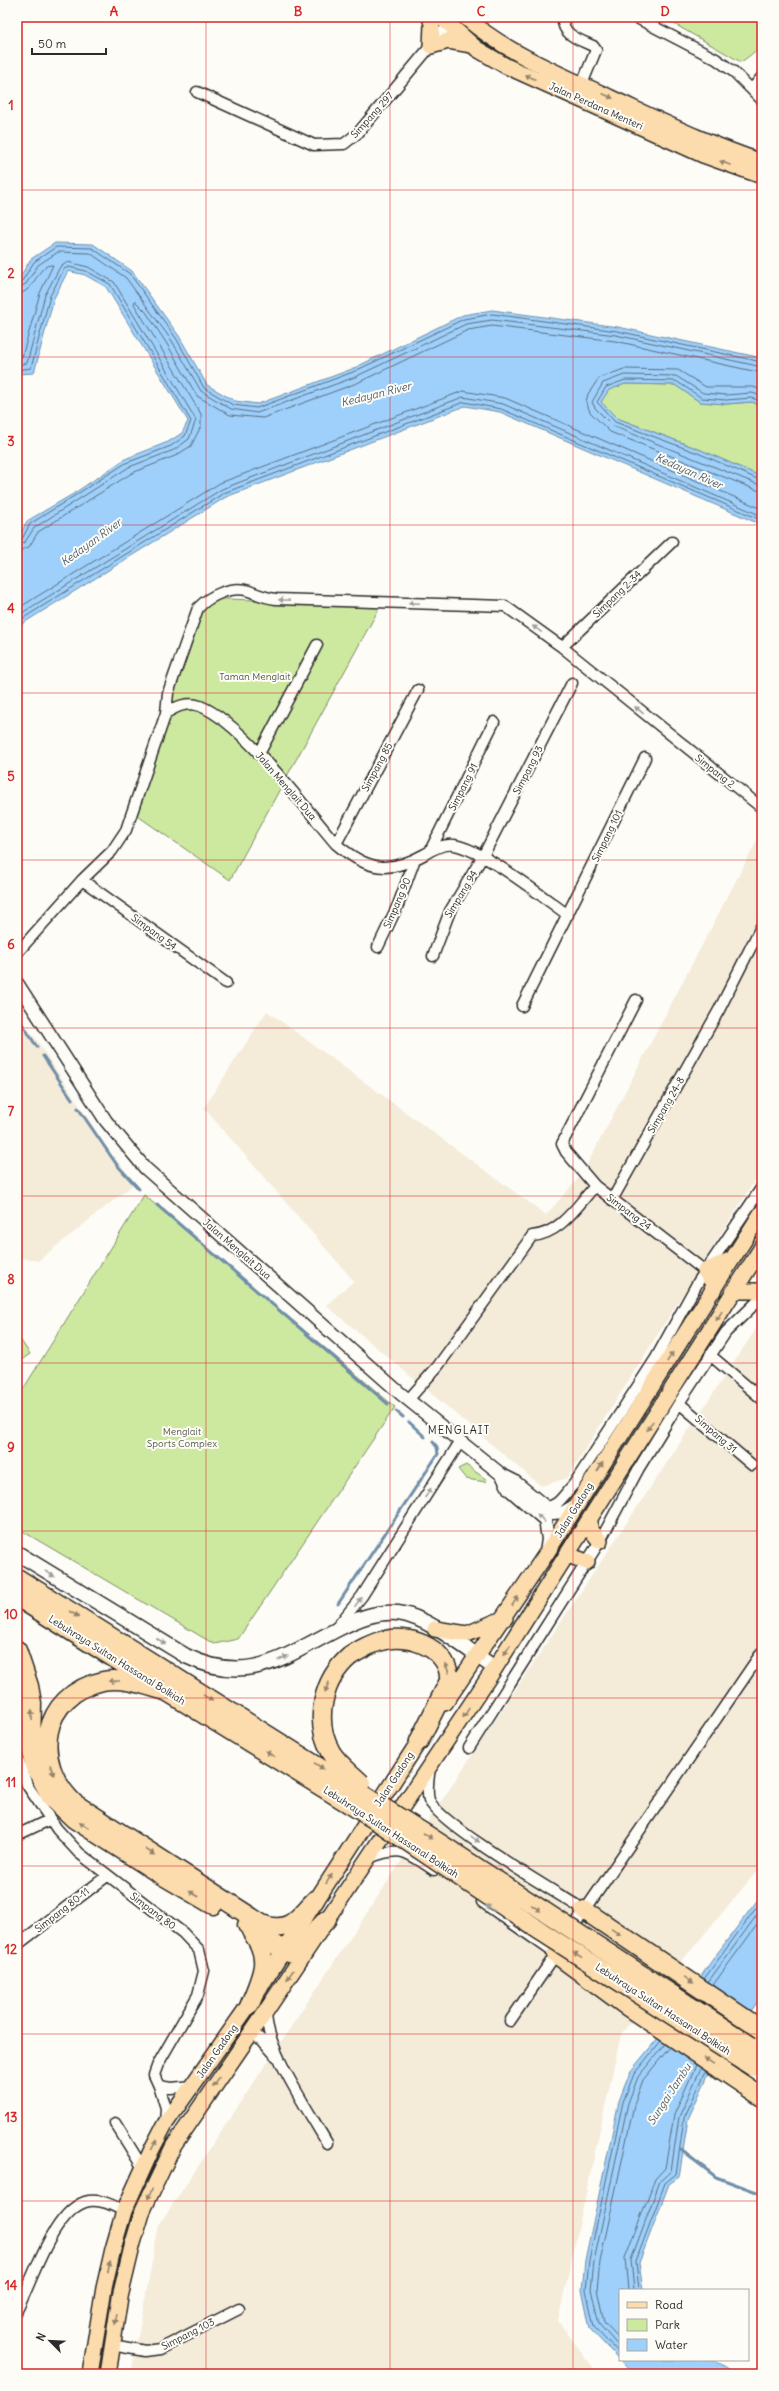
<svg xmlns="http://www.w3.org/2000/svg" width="779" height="2391" font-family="Delius,sans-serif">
  <rect width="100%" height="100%" fill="#fdfcf7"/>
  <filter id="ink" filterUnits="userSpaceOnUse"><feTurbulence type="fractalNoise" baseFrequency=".025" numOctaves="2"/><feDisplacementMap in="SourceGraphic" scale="8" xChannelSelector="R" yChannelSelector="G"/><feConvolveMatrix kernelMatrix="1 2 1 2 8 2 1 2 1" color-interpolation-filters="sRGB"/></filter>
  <g filter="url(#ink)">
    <path fill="#f4ebd9" d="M762,831V1169L567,1478L541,1486L326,1305L354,1281L204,1108L267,1011L546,1215L582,1174Z
      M17,1015L38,1042L110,1152L135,1183L38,1261L17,1257Z
      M762,1314V1865L621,2034L558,2321L598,2374H131L159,2225L760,1323L757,1320Z"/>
    <path fill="#cde9a0" stroke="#7c8a66" d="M662,17H762C762,44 764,46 741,62Z
      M625,384L675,385L700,402L726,404L752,402L762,406V477L701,450L617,418L601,402L608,390Z
      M202,598L381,605L230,880L129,810Z
      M144,1195L395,1407L238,1639L214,1644L17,1528V1399Z
      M17,1335L30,1354L17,1363Z
      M466,1465L487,1480L486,1482L466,1479L458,1469Z"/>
    <path fill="#9ed0fb" stroke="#708ea8" d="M55,243L93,244L132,271L179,336L207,385L235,401L258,404L352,369L463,315L492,310L618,327L762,358V406L752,402L726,404L700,402L675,385L625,384L609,390L601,402L617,418L701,450L762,477V528L755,522L500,412L465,406L226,497L17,627V540L27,521L73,494L125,459L168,442L182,433L188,421L106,287L85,275L68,271L54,298L34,373L18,374V280L31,259Z
      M762,1894V1995L709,2073L688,2119L679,2177L669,2184L639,2263L643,2290H620V2360H713L735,2374H633L590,2329L582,2290L585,2260L619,2101L630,2072L658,2038L713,1959Z"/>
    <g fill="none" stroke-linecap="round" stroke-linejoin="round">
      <path stroke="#596d7e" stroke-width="1" d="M17,283L22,281L34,262L56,247L92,248L130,274L176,338L204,388L233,405L257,408L353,372L464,319L492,314L617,331L762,362
        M17,288L26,284L38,265L58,252L90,253L126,278L172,341L201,391L231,409L257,413L355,377L466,324L492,320L616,335L762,367
        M17,294C36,293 36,264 53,265L40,293L22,357L17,359
        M17,365L27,363L45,295L60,267L68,262L88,267L114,282L196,420L189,439L174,450L129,467L34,528L25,542L17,546
        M17,370L31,368L50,296L64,269L69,267L86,271L110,284L191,421L185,436L171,446L126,463L30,524L22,539L17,540
        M762,390L753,387H706L678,370L624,369L599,378L588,394L586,402L590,412L610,432L762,492
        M762,396L752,393L726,395L703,393L676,376L624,375L603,383L592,402L595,408L613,426L762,486
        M762,402L752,398L726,400L702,398L676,381L625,380L606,387L597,402L615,422L700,454L762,481
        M17,552L29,547L38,532L132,473L175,456L191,446L201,426V414L134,304L135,301L146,312L167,344L197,396L230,415L263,418L357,383L468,330L492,326L615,341L762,373
        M17,609L220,483L463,391L505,398L762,509
        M17,616L222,489L463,397L503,404L762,516
        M17,622L224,493L464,402L501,409L757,518L762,523
        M704,1979L762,1900
        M708,1982L762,1908
        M713,1985L762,1918
        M628,2290L625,2258L655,2179L665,2168L674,2115L696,2065
        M634,2290L631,2260L660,2181L671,2171L679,2117L701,2068
        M639,2290L636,2261L665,2183L676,2174L684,2118L706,2071
        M620,2339L604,2322L597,2289L600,2262L634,2105L643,2080L670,2047
        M620,2348L599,2324L591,2289L594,2261L628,2103L638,2077L665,2044
        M620,2355L594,2327L586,2290L589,2260L623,2102L634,2074L661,2041"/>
      <path stroke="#708ea8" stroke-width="3" d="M17,1016L37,1047
        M43,1056L72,1099
        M78,1108L117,1165L139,1189
        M157,1205L388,1404
        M396,1411L403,1417
        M409,1422L425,1437
        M338,1604L438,1454L437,1447L433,1442
        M681,2150L716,2177L762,2194"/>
      <defs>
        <path id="minor" d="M563,17C561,35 580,40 593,46L596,50L582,84
          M635,17L716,59L734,72L762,100
          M752,89L762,77
          M197,92L314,145L344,144L358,133L455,17
          M562,647L672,542
          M166,713C176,707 187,701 200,706C243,723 304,807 336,844C368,871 389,874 425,854C433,849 444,843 454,845C482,849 543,897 568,915
          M259,754L317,645
          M336,844L418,690
          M430,851L494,722
          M82,880L226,983
          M378,947L398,905L415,859
          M17,953L82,880L112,851L126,830L166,713L168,693L198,608C209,596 232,585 249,591C259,595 266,598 276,599L505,606L562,647L762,808
          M433,956L450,911L483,856L572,683
          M636,1000L562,1144L566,1152L595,1186L705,1271
          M522,1006L645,758
          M612,1200L719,1010L762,925
          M710,1355L762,1399
          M408,1400L438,1366L532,1236C560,1234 577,1206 595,1186
          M679,1403L752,1465
          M545,1507C559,1507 564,1494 574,1484L656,1358L698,1282L762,1187
          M337,1627L362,1596L460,1442
          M469,1748L600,1541L639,1468L679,1403L726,1332L762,1297
          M17,1756L27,1785L57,1829L79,1853L183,1933L199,1950L204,1971L198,1995L158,2064L154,2075L159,2086L171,2088L192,2086
          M430,1767C429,1776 426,1791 429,1800C440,1825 556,1892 584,1910
          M17,1835L49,1820
          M369,1858C403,1845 406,1852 434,1870
          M482,1902L556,1954
          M570,1932L762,1652
          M17,1945L107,1876
          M266,2011C265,2048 308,2109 327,2143
          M510,2021L558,1951
          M251,2033L262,2040L277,2057
          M159,2086L166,2108L165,2122
          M115,2123L143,2168
          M17,2310C32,2282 54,2207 89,2201C102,2199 114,2206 124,2211
          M112,2345L145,2351L160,2349L239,2309"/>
        <path id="tertiary" d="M17,983L106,1121L145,1168L401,1394L502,1475L514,1481L553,1513L564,1512L577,1504
          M502,1475L509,1489L545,1520L548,1539L546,1553"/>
        <path id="secondary" d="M17,1553L186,1656C248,1686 283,1657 338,1629C357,1619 376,1611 398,1613C429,1617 469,1651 495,1668"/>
        <path id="primary" d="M430,17L432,24L431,46
          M441,17L477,49L506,66L703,155L762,176
          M465,17C508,54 560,74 611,98C661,121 710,145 762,162
          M431,46L448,41L472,45
          M713,1291L712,1282L705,1271L732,1259
          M735,1291H762
          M590,1520V1529L600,1541
          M568,1555L587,1562
          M435,1629L467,1634L505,1618
          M445,1703L546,1554L762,1212
          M90,2374L104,2288L113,2249L124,2211L152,2149L165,2124L244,2012L425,1732
          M108,2374L120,2297L133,2243L143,2210L173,2147L266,2011L495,1668L762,1247"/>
        <path id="motorway" d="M17,1578L175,1677
          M17,1597L155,1684
          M17,1650L29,1686L32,1703L31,1748L34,1765L51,1797L74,1819L158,1873L213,1905
          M350,1656C361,1649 373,1642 386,1640C413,1634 451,1651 449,1681L419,1741
          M166,1691C147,1686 123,1677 103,1681C40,1695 31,1762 74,1803L262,1924C289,1935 298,1917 315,1900
          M584,1910L762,2030
          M247,1925L283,1950L289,1953H295L327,1919
          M556,1954L625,2005L762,2097
          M250,2004C262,1974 272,1959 251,1931"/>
      </defs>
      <use href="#minor" stroke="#2b2b2b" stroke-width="13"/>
      <use href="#tertiary" stroke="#2b2b2b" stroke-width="15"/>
      <use href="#secondary" stroke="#2b2b2b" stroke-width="17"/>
      <use href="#primary" stroke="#2b2b2b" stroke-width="18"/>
      <use href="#motorway" stroke="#2b2b2b" stroke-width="21"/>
      <use href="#minor" stroke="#fdfcf7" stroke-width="10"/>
      <use href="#tertiary" stroke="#fdfcf7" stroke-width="12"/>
      <use href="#secondary" stroke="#fdfcf7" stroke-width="14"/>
      <use href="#primary" stroke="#fcdcac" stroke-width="15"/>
      <use href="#motorway" stroke="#fcdcac" stroke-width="18"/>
      <defs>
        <path id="motorway-bridge" d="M350,1656C323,1679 313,1720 331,1752C338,1764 351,1773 361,1783
          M175,1677L427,1835L762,2053
          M166,1691L377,1821L542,1932L753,2067"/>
      </defs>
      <use href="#motorway-bridge" stroke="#2b2b2b" stroke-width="21" stroke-linecap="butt"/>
      <use href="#motorway-bridge" stroke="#fcdcac" stroke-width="18"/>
    </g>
    <defs><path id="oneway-solid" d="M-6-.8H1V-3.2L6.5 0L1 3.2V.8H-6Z"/></defs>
    <g fill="#94846c">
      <use href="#oneway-solid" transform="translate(530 77) rotate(-156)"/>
      <use href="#oneway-solid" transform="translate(608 96) rotate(25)"/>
      <use href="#oneway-solid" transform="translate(725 163) rotate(-159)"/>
      <use href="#oneway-solid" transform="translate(719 1316) rotate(122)"/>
      <use href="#oneway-solid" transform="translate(670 1357) rotate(-58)"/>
      <use href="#oneway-solid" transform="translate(650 1426) rotate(122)"/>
      <use href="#oneway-solid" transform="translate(600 1467) rotate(-58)"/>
      <use href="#oneway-solid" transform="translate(515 1601) rotate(-57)"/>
      <use href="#oneway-solid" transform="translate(74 1614) rotate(32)"/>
      <use href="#oneway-solid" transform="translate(507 1650) rotate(123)"/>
      <use href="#oneway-solid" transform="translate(447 1668) rotate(-111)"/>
      <use href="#oneway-solid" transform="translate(114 1681) rotate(180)"/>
      <use href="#oneway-solid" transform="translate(327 1687) rotate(112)"/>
      <use href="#oneway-solid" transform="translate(208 1698) rotate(32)"/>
      <use href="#oneway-solid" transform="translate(466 1713) rotate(123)"/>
      <use href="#oneway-solid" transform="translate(32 1715) rotate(-91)"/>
      <use href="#oneway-solid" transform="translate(270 1754) rotate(-148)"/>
      <use href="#oneway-solid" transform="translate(319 1766) rotate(33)"/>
      <use href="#oneway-solid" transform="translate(52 1770) rotate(70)"/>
      <use href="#oneway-solid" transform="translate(84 1825) rotate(-147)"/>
      <use href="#oneway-solid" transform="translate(428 1836) rotate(33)"/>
      <use href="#oneway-solid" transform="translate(150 1852) rotate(32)"/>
      <use href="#oneway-solid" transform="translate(329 1879) rotate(-57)"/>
      <use href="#oneway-solid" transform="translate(194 1894) rotate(-150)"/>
      <use href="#oneway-solid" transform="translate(536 1908) rotate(34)"/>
      <use href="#oneway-solid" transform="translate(616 1932) rotate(34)"/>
      <use href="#oneway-solid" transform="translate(578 1955) rotate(-148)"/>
      <use href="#oneway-solid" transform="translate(290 1975) rotate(124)"/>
      <use href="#oneway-solid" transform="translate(689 1980) rotate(34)"/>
      <use href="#oneway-solid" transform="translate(709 2061) rotate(-146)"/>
      <use href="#oneway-solid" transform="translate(216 2082) rotate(126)"/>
      <use href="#oneway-solid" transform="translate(154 2145) rotate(-62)"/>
      <use href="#oneway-solid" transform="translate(150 2194) rotate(114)"/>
      <use href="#oneway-solid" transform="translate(109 2267) rotate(-77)"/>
      <use href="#oneway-solid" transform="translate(116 2319) rotate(99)"/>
    </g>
    <g fill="#9e9e9b">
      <use href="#oneway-solid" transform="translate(284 600) rotate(-178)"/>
      <use href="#oneway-solid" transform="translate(414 603) rotate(-178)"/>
      <use href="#oneway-solid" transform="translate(537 629) rotate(-144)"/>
      <use href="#oneway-solid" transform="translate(639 710) rotate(-141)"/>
      <use href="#oneway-solid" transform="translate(428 1493) rotate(-57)"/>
      <use href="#oneway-solid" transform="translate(541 1518) rotate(-133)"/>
      <use href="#oneway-solid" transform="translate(50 1574) rotate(31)"/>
      <use href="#oneway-solid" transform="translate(358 1602) rotate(-54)"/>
      <use href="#oneway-solid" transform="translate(161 1641) rotate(31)"/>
      <use href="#oneway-solid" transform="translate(283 1658) rotate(-24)"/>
      <use href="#oneway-solid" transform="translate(475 1839) rotate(35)"/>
      <use href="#oneway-solid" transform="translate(490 1908) rotate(-145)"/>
    </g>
  </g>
  <path fill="none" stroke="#d62828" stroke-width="1" stroke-opacity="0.55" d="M206,17V2374M390,17V2374M573,17V2374M17,190H762M17,357H762M17,525H762M17,693H762M17,860H762M17,1028H762M17,1196H762M17,1363H762M17,1531H762M17,1698H762M17,1866H762M17,2034H762M17,2201H762"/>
  <g text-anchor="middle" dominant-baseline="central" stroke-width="4" stroke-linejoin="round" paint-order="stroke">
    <g font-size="10" fill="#2b2b2b" stroke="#fdfcf7">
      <text transform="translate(596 106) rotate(24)">Jalan Perdana Menteri</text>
      <text transform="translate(372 115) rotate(-48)">Simpang 297</text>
      <text transform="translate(617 594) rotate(-44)">Simpang 2-34</text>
      <text transform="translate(377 767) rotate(-62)">Simpang 85</text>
      <text transform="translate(528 770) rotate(-63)">Simpang 93</text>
      <text transform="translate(715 771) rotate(38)">Simpang 2</text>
      <text transform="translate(286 786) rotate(49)">Jalan Menglait Dua</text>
      <text transform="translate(463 787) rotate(-63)">Simpang 91</text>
      <text transform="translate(607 836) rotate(-64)">Simpang 101</text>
      <text transform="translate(461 894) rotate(-59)">Simpang 94</text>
      <text transform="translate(397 903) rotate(-67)">Simpang 90</text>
      <text transform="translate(154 932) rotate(36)">Simpang 54</text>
      <text transform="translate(666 1105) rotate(-60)">Simpang 24-8</text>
      <text transform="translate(629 1212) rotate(37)">Simpang 24</text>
      <text transform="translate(237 1249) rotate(41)">Jalan Menglait Dua</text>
      <text transform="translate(716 1434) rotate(41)">Simpang 31</text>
      <text transform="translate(574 1510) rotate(-58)">Jalan Gadong</text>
      <text transform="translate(117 1660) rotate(32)">Lebuhraya Sultan Hassanal Bolkiah</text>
      <text transform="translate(394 1779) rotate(-57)">Jalan Gadong</text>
      <text transform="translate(391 1832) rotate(33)">Lebuhraya Sultan Hassanal Bolkiah</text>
      <text transform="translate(62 1910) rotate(-38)">Simpang 80-11</text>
      <text transform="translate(153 1911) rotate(37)">Simpang 80</text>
      <text transform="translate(663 2009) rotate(33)">Lebuhraya Sultan Hassanal Bolkiah</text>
      <text transform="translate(217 2051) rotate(-55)">Jalan Gadong</text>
      <text transform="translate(188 2334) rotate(-27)">Simpang 103</text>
    </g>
    <g font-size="10" fill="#545a48" stroke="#fdfcf7">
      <text x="255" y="676">Taman Menglait</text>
      <text x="182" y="1431">Menglait<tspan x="182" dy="12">Sports Complex</tspan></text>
    </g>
    <g font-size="11" font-style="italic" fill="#4e5d69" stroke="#fdfcf7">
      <text transform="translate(376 394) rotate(-14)">Kedayan River</text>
      <text transform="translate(689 471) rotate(24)">Kedayan River</text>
      <text transform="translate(91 542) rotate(-36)">Kedayan River</text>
      <text transform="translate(669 2094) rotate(-57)">Sungai Jambu</text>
    </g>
    <g font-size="11" letter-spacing="1" fill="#2b2b2b" stroke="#fdfcf7">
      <text x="459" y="1430">MENGLAIT</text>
    </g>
  </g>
  <rect width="779" height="2391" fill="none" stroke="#fdfcf7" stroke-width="44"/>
  <rect x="619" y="2289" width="130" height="72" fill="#fdfcf7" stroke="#a9a8a5"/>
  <rect x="627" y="2302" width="20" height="6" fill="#fcdcac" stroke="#a9a8a5"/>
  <text x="655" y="2309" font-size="12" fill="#2b2b2b">Road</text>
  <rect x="627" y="2319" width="20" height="12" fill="#cde9a0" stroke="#a9a8a5"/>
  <text x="655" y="2329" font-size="12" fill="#2b2b2b">Park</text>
  <rect x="627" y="2339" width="20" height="12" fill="#9ed0fb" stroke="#a9a8a5"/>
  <text x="655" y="2349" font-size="12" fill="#2b2b2b">Water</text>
  <g transform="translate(50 2341) rotate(294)" stroke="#fdfcf7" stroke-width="3" paint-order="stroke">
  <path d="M0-3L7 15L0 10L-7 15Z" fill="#2b2b2b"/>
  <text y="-6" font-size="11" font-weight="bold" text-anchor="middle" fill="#2b2b2b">N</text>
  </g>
  <path d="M32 48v6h74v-6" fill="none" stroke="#2b2b2b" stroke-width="2"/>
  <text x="38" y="48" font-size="12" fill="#2b2b2b" stroke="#fdfcf7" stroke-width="3" paint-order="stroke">50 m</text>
  <rect x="22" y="22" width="735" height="2347" fill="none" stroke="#d62828" stroke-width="1.5"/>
  <g font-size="13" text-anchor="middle" font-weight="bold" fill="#d62828">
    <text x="114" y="16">A</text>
    <text x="298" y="16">B</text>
    <text x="481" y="16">C</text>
    <text x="665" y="16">D</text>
    <text x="11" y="110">1</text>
    <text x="11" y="278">2</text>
    <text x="11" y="446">3</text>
    <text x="11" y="613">4</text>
    <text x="11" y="781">5</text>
    <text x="11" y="949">6</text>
    <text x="11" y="1116">7</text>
    <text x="11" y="1284">8</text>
    <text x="11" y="1452">9</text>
    <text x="11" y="1619">10</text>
    <text x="11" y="1787">11</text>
    <text x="11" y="1954">12</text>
    <text x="11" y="2122">13</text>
    <text x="11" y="2290">14</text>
  </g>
</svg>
